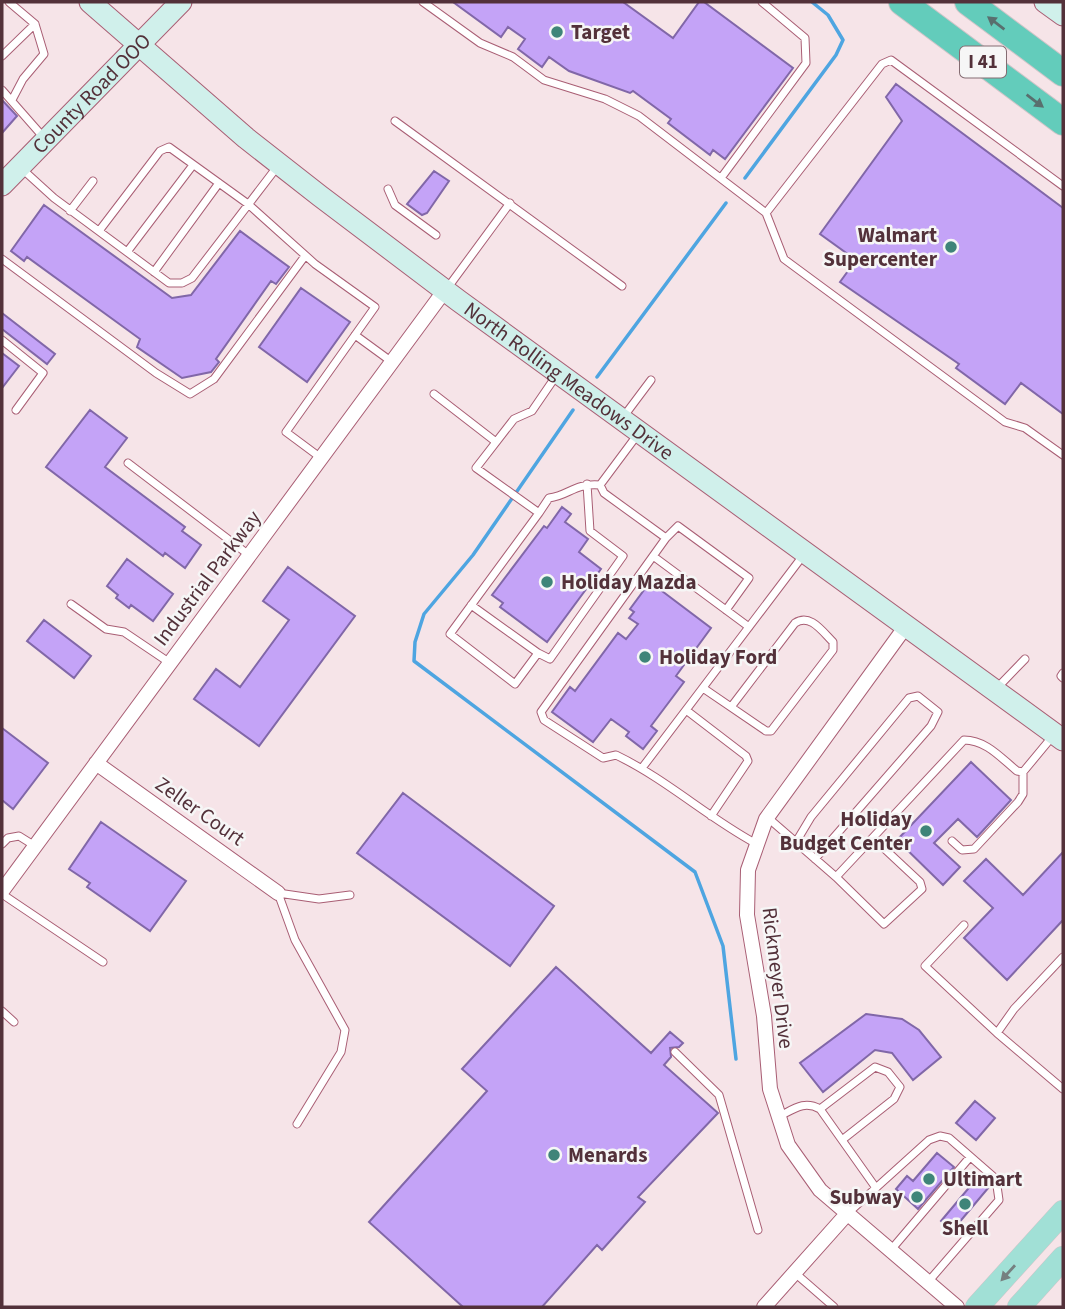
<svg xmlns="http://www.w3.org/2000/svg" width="1065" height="1309" font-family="'Source Sans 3',sans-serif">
  <rect width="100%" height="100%" fill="#f6e4e8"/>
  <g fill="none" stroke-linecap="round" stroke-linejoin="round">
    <path stroke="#4ea5e1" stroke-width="3.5" d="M745,178L836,55L843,40L828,15L812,2
      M597,377L726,203
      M573,410L473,555L424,614L415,642L414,661L695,872L723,946L736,1059"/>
  </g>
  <path fill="#c4a3f7" stroke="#8167a8" stroke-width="2" d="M453,2H623L673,38L699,2H704L793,68L725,159L713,150L710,155L668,123L671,119L633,91L630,93L569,71L549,57L542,67L518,49L525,39L508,27L501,37Z
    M896,84L1063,208V414L1021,383L1005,404L956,368L959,364L840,282L856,260L820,234L902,121L886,97Z
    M2,100L17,116L2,133Z
    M434,171L449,181L427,213L422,215L407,204Z
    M44,205L172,298L191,295L240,231L289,267L276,284L271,281L216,359L219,362L211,372L182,378L137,347L140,339L27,257L24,261L11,251Z
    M301,288L350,322L307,382L259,347Z
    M2,313L55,354L47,364L2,329Z
    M2,353L19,366L2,388Z
    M90,410L127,438L105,467L185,527L182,531L201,545L185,568L165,553L163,556L46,467Z
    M562,507L571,514L565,522L588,539L579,552L601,569L547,642L500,607L503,603L492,595L544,526L547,528Z
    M127,559L173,594L153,621L131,605L129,608L116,598L118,595L107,586Z
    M288,567L355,616L259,746L194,699L216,669L240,687L289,620L263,601Z
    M650,582L711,628L676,676L684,682L651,726L657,731L643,749L626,736L629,732L611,719L593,742L552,712L570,687L575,691L618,633L626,639L638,624L629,618L634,612L630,609Z
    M44,620L91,656L74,678L27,641Z
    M2,728L48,763L13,809L2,800Z
    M971,762L1011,800L977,837L958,819L934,843L960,867L943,885L897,840Z
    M403,793L554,906L510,966L357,853Z
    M101,822L186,881L150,931L87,887L90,883L69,869Z
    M1063,852V920L1007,980L964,938L993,908L964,881L986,859L1023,895Z
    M556,967L651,1053L670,1032L683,1043L679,1047L670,1048L671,1057L664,1065L718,1113L638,1197L645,1202L602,1250L597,1245L542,1307H463L369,1222L487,1091L462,1069Z
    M866,1014L902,1019L919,1030L941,1057L913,1080L892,1053L875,1050L823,1092L800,1063Z
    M975,1101L995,1118L976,1140L956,1123Z
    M937,1153L954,1167L918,1209L896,1189L907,1176L913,1181Z
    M978,1177L989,1187L952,1231L941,1221Z"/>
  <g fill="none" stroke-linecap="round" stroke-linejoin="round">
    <defs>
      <path id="lane" d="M9,2L35,24
        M423,2L480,43L513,57L544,80L605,99L639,116L766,213L784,259L1005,422L1025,428L1063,455
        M2,56L35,24L44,54L23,79L12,100
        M2,90L45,139
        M395,121L622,286
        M21,168L54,198L169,283H182L192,278L277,167
        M721,178L806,63L805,38L762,2
        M388,189L395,205L436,235
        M70,211L93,181
        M766,213L882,64L891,60L1063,186
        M99,231L160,151L169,147L248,204L315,264L375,307L286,432L321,458
        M127,252L193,165
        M2,259L156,373L190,394L214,379L305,256
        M154,272L219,183
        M446,290L510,203
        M355,335L392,362
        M2,340L43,373L16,410
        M556,376L532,411L514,419L476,468L539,513L549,498C570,495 574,483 600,485
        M434,394L496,442
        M624,416L651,380
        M638,434L600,485L604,493L666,538
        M128,463L249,555
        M653,556L749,627
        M71,604L106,629L124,632L170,663
        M471,605L538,653L515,684L450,634L539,513
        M726,610L749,578L678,526L666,538L541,712L544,720L603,758L616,755C666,779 707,817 755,843
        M538,653L550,659L623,556L590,531L587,484
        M1063,673L1061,676L1063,678
        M703,688L766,731H771L833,650V642C822,631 810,613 795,623L731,707
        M996,689L1025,659
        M686,710L746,756L748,761L711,816
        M642,768L805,553
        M767,817L836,877L964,740C986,740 1001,758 1017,771L1023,772L1052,737
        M952,841L962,850L974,849L1018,802L1023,794V772
        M796,842L811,817L909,698L918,696L938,712L931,726L815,859
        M2,844L8,838L19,836L35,846
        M836,877L884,924L922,889L920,882L874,839
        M2,894L103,962
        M964,925L925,966L997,1033
        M1063,957L1014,1009L997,1033L1063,1089
        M2,1011L14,1022
        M675,1052L719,1095L758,1230
        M820,1109L875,1067L888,1072L900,1087L894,1099L842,1140
        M778,1117C794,1109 804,1100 820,1109L876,1188
        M297,1124L341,1052L345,1030L295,940L278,893L319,899L350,895
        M847,1214L929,1140L940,1136L949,1138L996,1179L999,1200L928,1282
        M890,1251L970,1157
        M795,1273L834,1307"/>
      <path id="street" d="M906,626L766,819L748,870L747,915L764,1016L770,1089L788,1145L820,1190L957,1307
        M96,763L278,893
        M2,891L445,290
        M764,1307L846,1215"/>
      <g id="secondary">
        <path id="s1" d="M90,2L246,138L320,196L459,301L1063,740"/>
        <path d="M1045,2L1063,15"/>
        <path id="s2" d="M2,185L181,2"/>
      </g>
      <path id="primary" d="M977,1307L1063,1212
        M1019,1307L1063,1258"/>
      <path id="highway" d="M902,2L1063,122
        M968,2L1063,73"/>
    </defs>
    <use href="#lane" stroke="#a95e74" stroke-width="9"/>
    <use href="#street" stroke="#a95e74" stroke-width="16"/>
    <use href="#secondary" stroke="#a95e74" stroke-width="23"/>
    <use href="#primary" stroke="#cfc5c8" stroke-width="24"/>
    <use href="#highway" stroke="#cfc5c8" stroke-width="28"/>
    <use href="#lane" stroke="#fff" stroke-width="7"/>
    <use href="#street" stroke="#fff" stroke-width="14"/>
    <use href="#secondary" stroke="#d0f0eb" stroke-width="21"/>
    <use href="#primary" stroke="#a1e0d6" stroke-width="23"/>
    <use href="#highway" stroke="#63ccbb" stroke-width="26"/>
  </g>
  <defs><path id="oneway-solid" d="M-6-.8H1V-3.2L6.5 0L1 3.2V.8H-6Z" transform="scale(1.75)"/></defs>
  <g fill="#596f6e">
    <use href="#oneway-solid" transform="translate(996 23) rotate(-143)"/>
    <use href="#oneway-solid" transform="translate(1035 101) rotate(37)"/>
  </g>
  <use fill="#768080" href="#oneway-solid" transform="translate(1008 1273) rotate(132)"/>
  <g fill="#3f8479" stroke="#f6f6f6" stroke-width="2.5">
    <circle cx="557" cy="32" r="7"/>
    <circle cx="951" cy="247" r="7"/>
    <circle cx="547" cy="582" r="7"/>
    <circle cx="645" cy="657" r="7"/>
    <circle cx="926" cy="831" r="7"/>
    <circle cx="554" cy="1155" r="7"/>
    <circle cx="929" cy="1179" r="7"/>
    <circle cx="917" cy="1197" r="7"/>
    <circle cx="965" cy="1204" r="7"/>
  </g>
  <g text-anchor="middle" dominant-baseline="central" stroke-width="5" stroke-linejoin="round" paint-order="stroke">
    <rect fill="#f6f6f6" stroke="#846c72" stroke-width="2" x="960" y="46.5" width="46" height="31" rx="5"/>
    <g font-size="19" font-weight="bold" fill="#53313a">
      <text x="983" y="62">I 41</text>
    </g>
    <g font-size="21" font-weight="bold" fill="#53313a" stroke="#f6f6f6" text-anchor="start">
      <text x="571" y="32">Target</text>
      <text x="937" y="235" text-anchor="end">Walmart<tspan x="937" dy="24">Supercenter</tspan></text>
      <text x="561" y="582">Holiday Mazda</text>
      <text x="659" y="657">Holiday Ford</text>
      <text x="912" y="819" text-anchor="end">Holiday<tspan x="912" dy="24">Budget Center</tspan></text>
      <text x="568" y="1155">Menards</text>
      <text x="943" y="1179">Ultimart</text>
      <text x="903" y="1197" text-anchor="end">Subway</text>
      <text x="965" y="1228" text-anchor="middle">Shell</text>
    </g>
    <g font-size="21" fill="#53313a" stroke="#f6f6f6">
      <text stroke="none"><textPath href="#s2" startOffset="128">County Road OOO</textPath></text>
      <text stroke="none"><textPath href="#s1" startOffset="611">North Rolling Meadows Drive</textPath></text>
      <text transform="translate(207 578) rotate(-53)">Industrial Parkway</text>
      <text transform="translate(200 811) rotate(35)">Zeller Court</text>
      <text transform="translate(778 978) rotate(83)">Rickmeyer Drive</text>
    </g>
  </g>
  <rect width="1065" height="1309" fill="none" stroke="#53313a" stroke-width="7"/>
</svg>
